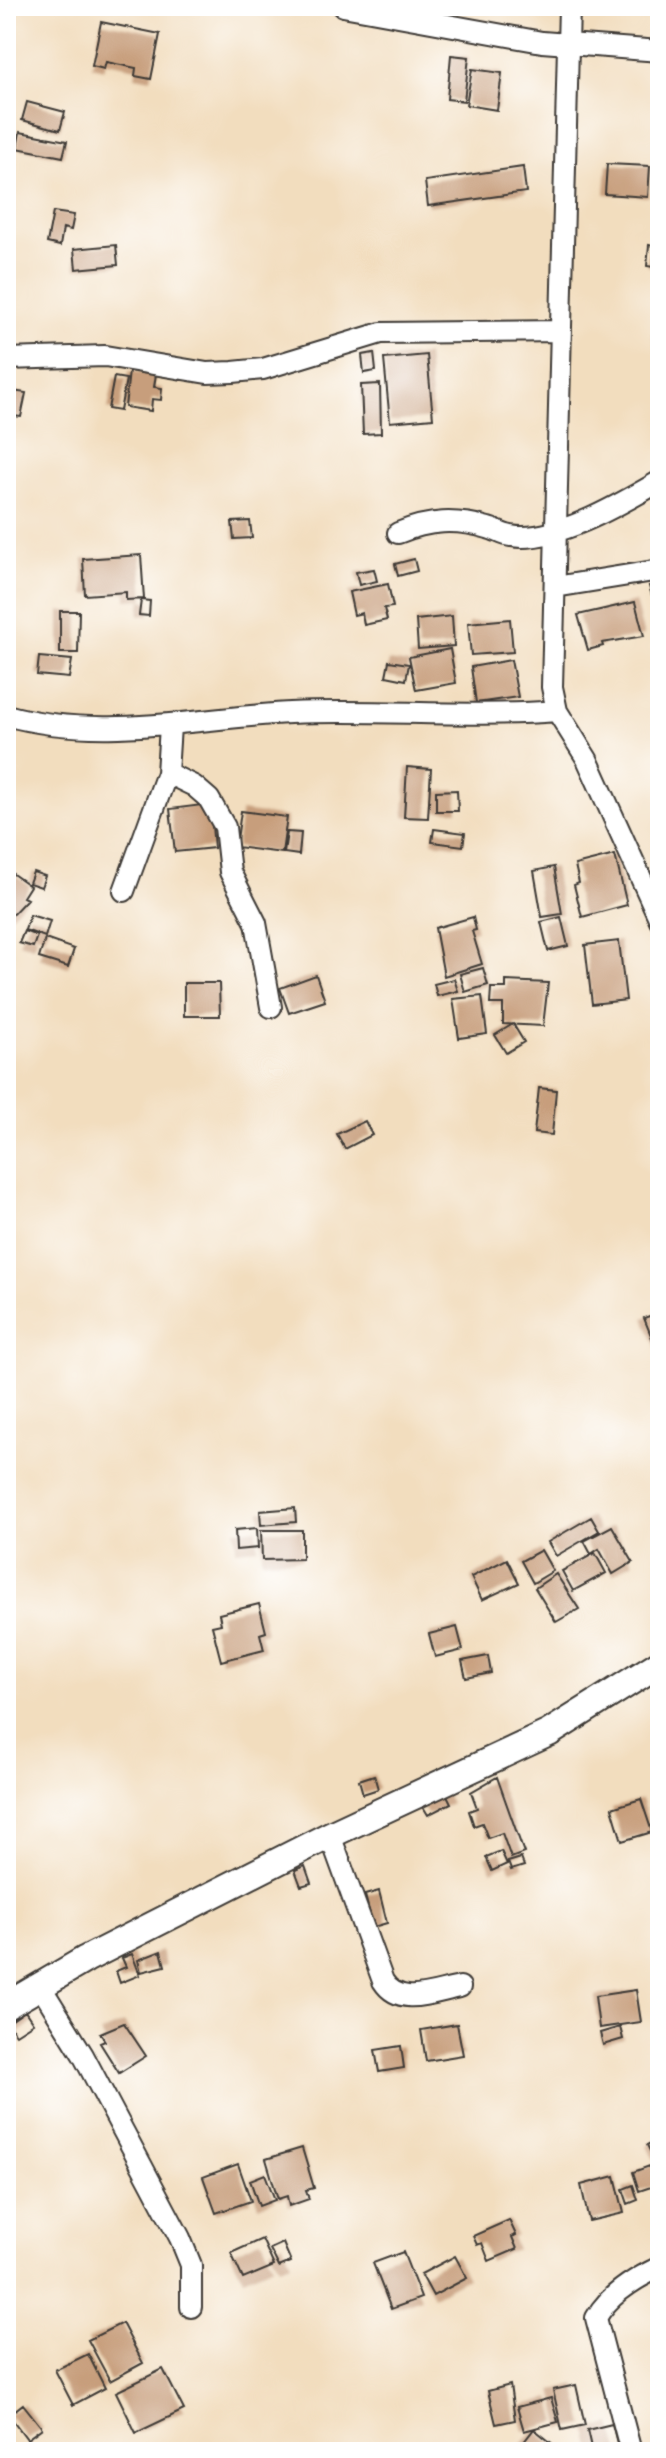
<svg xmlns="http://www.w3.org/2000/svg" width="666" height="2458" font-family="'Playpen Sans',sans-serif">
  <rect width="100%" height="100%" fill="#fff"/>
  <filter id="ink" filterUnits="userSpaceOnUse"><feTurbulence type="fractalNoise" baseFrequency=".0125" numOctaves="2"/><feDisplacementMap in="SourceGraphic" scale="16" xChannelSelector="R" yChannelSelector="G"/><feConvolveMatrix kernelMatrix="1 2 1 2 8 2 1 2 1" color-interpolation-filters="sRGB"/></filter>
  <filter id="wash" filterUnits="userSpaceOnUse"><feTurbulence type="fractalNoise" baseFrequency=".006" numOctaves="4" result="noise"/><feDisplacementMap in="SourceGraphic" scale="32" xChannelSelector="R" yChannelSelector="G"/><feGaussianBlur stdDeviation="1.8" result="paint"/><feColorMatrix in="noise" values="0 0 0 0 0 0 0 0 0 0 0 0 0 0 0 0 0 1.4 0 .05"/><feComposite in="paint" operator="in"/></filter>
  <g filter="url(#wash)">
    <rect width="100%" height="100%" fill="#f2ddbe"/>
    <g id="blocks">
      <path fill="#c79e7b" d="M101,22L160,34L151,79L135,76L136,68L106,62L104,69L92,66Z
        M451,55L469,57L464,101L447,99Z
        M472,69L502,73L497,110L466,105Z
        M27,102L65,112L60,130L22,120Z
        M20,132L67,141L63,157L17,148Z
        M607,164L650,166L648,197L605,194Z
        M523,167L526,192L428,206L425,181Z
        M53,212L74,215L71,230L63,228L60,246L47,243Z
        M116,245L118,265L76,269L74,249Z
        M649,245L660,247V268L647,266Z
        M660,333V367H659L652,335Z
        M374,353L376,371L364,373L362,355Z
        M427,355L433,418L390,422L384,359Z
        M129,371L156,374L154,387L162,388L161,400L152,399L151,411L125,407Z
        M114,377L126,379L120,411L108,409Z
        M380,384L381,433L363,434L361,385Z
        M6,390L26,393L21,417L6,415Z
        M250,521L252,538L234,539L232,522Z
        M141,555L144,599L126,600V592L85,595L83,559Z
        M414,559L417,571L398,576L395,564Z
        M374,569L377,581L359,585L356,572Z
        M660,583V619H659L649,586Z
        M388,584L393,607L384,608L387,620L364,625L362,613L354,615L349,592Z
        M141,600L150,601L149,616L139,615Z
        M635,602L644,636L602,643L603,646L588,650L578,615Z
        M60,611H79L78,653H60Z
        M452,616L454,646L418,649L416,620Z
        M510,619L513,652L471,655L468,623Z
        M450,649L456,683L416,690L409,657Z
        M39,657L72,660L69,678L37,675Z
        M511,660L518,697L476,703L471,667Z
        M389,661L409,664L406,680L386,676Z
        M407,767L431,769L428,818L404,817Z
        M457,790L458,811H436V791Z
        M210,804L214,848L175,852L170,809Z
        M241,811L287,817L282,853L236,847Z
        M434,829L465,833L463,846L432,842Z
        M287,832L301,833L299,855L284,853Z
        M615,855L627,905L582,917L574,885L579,883L575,865Z
        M554,867L562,914L542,917L534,871Z
        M10,872L30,886L23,897L27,899L10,917L6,914V878Z
        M33,872L45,876L41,887L29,883Z
        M30,915L50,921L45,937L25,930Z
        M473,917L476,930L472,931L482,964L444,976L435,928Z
        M561,917L568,946L548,951L541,922Z
        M24,931L37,936L33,947L19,943Z
        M45,939L74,949L68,967L39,958Z
        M619,941L626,1000L592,1004L585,945Z
        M483,968L488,985L465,992L460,974Z
        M316,975L325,1001L289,1013L280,988Z
        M454,979L458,991L437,996L434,984Z
        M506,981L548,983L543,1026L503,1024V1004H490L491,988H506Z
        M184,983H219L220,1016H184Z
        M482,996L487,1034L459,1038L453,999Z
        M513,1024L524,1042L506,1053L495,1035Z
        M539,1088L556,1090L552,1135L534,1133Z
        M365,1121L372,1135L345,1149L337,1134Z
        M660,1312V1358L644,1318Z
        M295,1508L296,1522L261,1525L260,1511Z
        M591,1517L599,1531L556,1556L548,1542Z
        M612,1526L633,1562L613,1574L599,1549L591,1554L584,1541Z
        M257,1528L258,1548L236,1550L235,1530Z
        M261,1530H302V1559L262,1560Z
        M541,1550L553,1571L533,1583L521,1561Z
        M595,1553L606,1573L573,1591L562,1571Z
        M507,1559L519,1583L482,1600L471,1577Z
        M556,1574L579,1609L556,1622L535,1588Z
        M259,1604L266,1632L260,1634L264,1650L221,1661L212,1626L221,1624L219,1614Z
        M457,1627L463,1650L435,1657L429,1634Z
        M488,1656L491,1673L466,1678L462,1661Z
        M374,1775L378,1789L363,1794L359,1780Z
        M497,1777L524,1853L511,1858L502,1833L488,1838L482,1823L474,1826L469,1811L477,1808L471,1792Z
        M443,1787L451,1803L428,1815L419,1800Z
        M641,1799L652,1832L622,1841L612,1808Z
        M501,1851L507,1864L492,1871L486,1857Z
        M521,1858L524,1866L511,1870L508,1862Z
        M305,1866L311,1883L301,1886L295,1870Z
        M379,1891L387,1923L373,1927L365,1895Z
        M161,1951L165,1966L141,1972L138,1960Z
        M132,1954L140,1975L120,1983L116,1971L126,1967L122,1958Z
        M636,1990L641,2022L599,2028L595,1996Z
        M25,2011L33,2023L16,2034L8,2023Z
        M124,2023L146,2056L119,2073L100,2043L105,2041L100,2033Z
        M457,2024L463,2055L426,2061L421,2030Z
        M620,2027L623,2039L603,2045L600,2033Z
        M401,2046L404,2068L379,2072L375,2050Z
        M660,2138V2171L647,2145Z
        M302,2148L314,2188L306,2190L309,2199L289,2206L287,2196L278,2199L266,2159Z
        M238,2164L251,2201L216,2213L203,2177Z
        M655,2164L660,2184L639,2191L633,2172Z
        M265,2174L275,2200L259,2206L250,2180Z
        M615,2176L624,2213L589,2221L581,2185Z
        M633,2185L638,2200L628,2204L623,2189Z
        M509,2220L516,2235L512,2237L517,2249L489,2261L482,2243L477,2245L473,2236Z
        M262,2239L274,2266L243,2279L231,2253Z
        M283,2243L291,2262L279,2267L270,2249Z
        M403,2252L421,2298L391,2309L373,2263Z
        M455,2256L467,2278L433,2296L421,2274Z
        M122,2323L143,2363L110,2381L88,2340Z
        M88,2354L105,2388L73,2405L55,2370Z
        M163,2369L184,2410L136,2433L116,2392Z
        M510,2385L515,2420L496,2424L488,2391Z
        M576,2385L585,2425L562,2430L553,2390Z
        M551,2398L558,2422L524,2431L517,2407Z
        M23,2404L42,2428L27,2439L9,2415Z
        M612,2424L619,2451L592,2452L587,2430Z
        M534,2429L559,2449L557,2452H516Z"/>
    </g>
  </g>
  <g filter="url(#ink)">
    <use href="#blocks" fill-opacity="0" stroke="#3c3934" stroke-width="2"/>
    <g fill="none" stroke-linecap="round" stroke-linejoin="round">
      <defs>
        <path id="minor" d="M343,6L542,42L660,51
          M569,6L552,687L557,711L587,759L660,920
          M6,359L105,356L207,373L233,372L263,369L381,333L561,331
          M398,533C429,520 456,519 488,528C496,530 503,535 511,536C554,544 624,502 660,481
          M555,587L660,570
          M6,715C99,741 196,718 290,713C379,709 466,718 557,711
          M167,773L194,786L209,799L225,827L230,872L256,923L271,1007
          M124,891L167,773L170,726
          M330,1835L383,1981C400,2008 433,1992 460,1987
          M39,1984L83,2055L180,2238L191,2265V2307
          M631,2452L596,2318C609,2294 636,2278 660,2267"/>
        <path id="tertiary" d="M6,2006L86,1959L330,1835L549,1733L660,1663"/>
      </defs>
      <use href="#minor" stroke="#3c3934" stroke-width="24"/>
      <use href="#tertiary" stroke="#3c3934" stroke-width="30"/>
      <use href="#minor" stroke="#fff" stroke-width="20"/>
      <use href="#tertiary" stroke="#fff" stroke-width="26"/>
    </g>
  </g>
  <rect width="666" height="2458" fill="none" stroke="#fff" stroke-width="32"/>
</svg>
